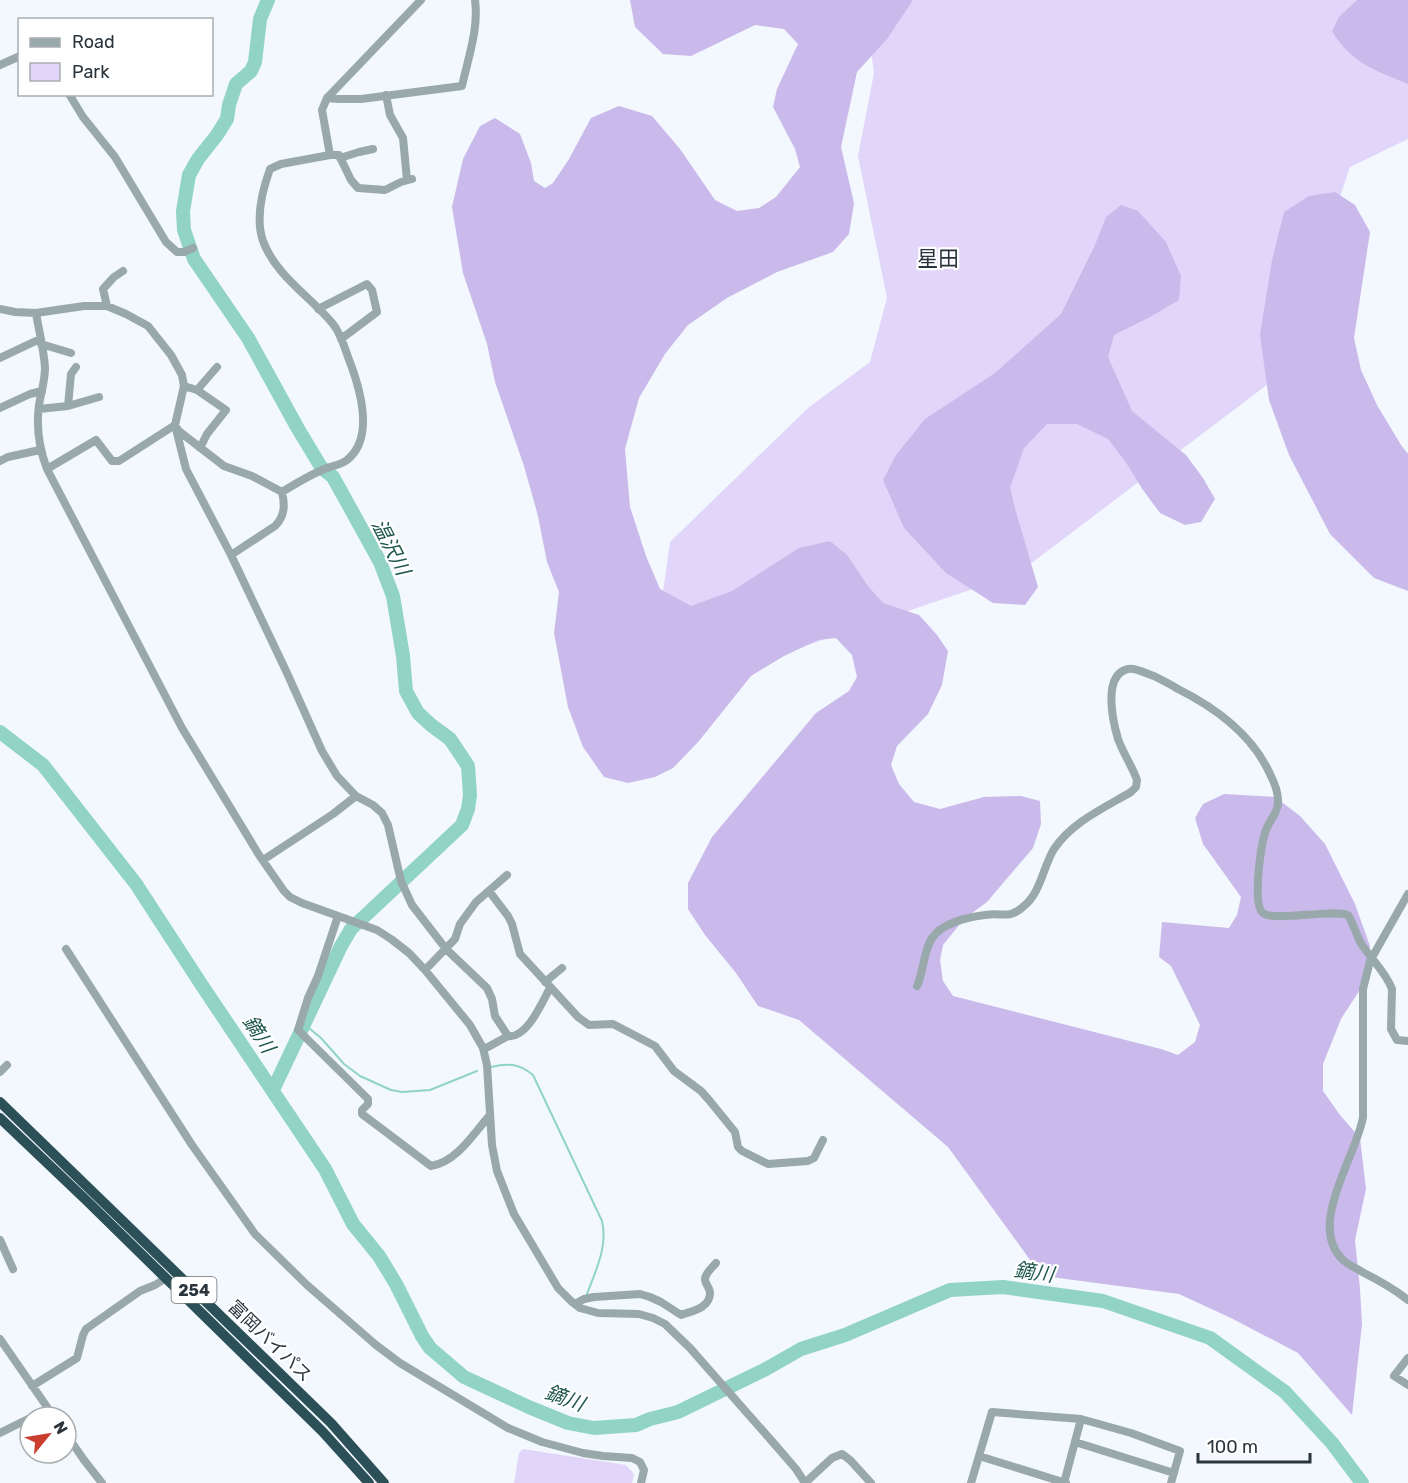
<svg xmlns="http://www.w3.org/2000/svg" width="1408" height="1483" font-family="Rubik,'Noto Sans JP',sans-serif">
  <rect width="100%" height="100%" fill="#f2f8fd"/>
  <path fill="#e1d5fa" d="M864,0H1408V139L1350,167L1280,375L1017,574L648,699L670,542L808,408L870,362L887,298L858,156L874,73Z
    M523,1449L626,1465L634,1474L632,1483H514L519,1453Z"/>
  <path fill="#cabaeb" d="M630,0H913L887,39L857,72L841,147L854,203L849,234L833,252L777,272L727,298L688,325L665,354L639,398L625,449L630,507L646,556L660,589L691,606L732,591L799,548L830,541L847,555L868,586L883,603L919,615L937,635L948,651L942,685L928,714L897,746L891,765L899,784L914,802L940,809L984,797L1021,796L1040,801L1041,824L1033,848L987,902L964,919L943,945L940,960L943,981L953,996L1161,1049L1178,1055L1195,1042L1200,1025L1171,966L1159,957L1162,922L1229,928L1237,915L1241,897L1203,844L1195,818L1203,804L1224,794L1275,797L1300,816L1325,844L1355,904L1370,946L1363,985L1341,1019L1323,1064V1091L1340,1115L1360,1138L1366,1189L1355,1240L1360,1289L1362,1324L1352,1415L1298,1353L1233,1319L1179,1294L1051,1277L1033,1264L948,1147L799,1020L758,1006L736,973L705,935L688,909V883L712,837L816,713L849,691L857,677L852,655L836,638L818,640L784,656L751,676L699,741L673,768L655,777L628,783L604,777L583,747L568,707L554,633L559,592L547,562L538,516L524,466L495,382L487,344L463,273L452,207L463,159L480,126L495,118L520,134L531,163L534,181L545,188L553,183L569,159L591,118L619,106L652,116L680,149L715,200L737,211L759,208L776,197L800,167L795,149L773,107L777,89L798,44L784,29L755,25L691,56L663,54L635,27Z
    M1357,0H1408V84C1375,70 1352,64 1332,31L1339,17Z
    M1335,192L1355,205L1370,232L1354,338L1361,370L1377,405L1401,445L1408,454V591L1374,578L1330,534L1289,455L1269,400L1260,335L1272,260L1284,212L1309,196Z
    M1121,205L1138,211L1166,242L1181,276L1179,300L1150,317L1114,335L1108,357L1132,411L1186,455L1203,478L1215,499L1201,522L1185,525L1160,513L1143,490L1125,461L1108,439L1077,424H1047L1024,448L1010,488L1016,512L1038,587L1025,605L993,603L946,573L904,528L883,480L896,455L925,419L995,373L1061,314L1095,245L1106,217Z"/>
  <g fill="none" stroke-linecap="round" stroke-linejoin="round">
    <path stroke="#91d4c6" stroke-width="2" d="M304,1024L321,1038L344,1064L360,1076L391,1090L402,1092L430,1090L477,1071
      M491,1067C507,1063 519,1063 533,1075L602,1221C608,1246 596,1270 587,1294"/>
    <path stroke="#91d4c6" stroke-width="14" d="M268,0L260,19L255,62L251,71L236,84L229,105L227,119L217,135L198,159L189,175L183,211L184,230L194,259L248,338L297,427L321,467L333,477L380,562L393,596L403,656L406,691L418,713L431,725L450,739L468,766L470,795L468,809L462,825L351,929L341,946L273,1090
      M0,732L43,765L136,884L201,984L325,1169L353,1224L379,1256L396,1284L422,1336L430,1348L464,1377L531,1408L568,1423L594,1428L636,1425L650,1419L678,1412L766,1369L801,1349L845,1335L950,1290L1003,1287L1103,1301L1210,1338L1285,1392L1332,1443L1362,1483"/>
    <path stroke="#98a8ab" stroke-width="8" d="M0,65L20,56
      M69,94L83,117L115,157L166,242L177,252H184L193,248
      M386,95L390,115L403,138L407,180
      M327,98L339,99H361L462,86C468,58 479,29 475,0
      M330,155H339L351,180L358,188L385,190L401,182L412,179
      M340,158L359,152L373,149
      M107,306L103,289L114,277L123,271
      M0,309L15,312L36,313L84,306H107L126,314L148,326L171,355L182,375L184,386L175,425L186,469L231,555L287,673L322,751L337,776L356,796L373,805L382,813L388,825L401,881L412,905L446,949L487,988L492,999L495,1016L508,1036C527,1039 542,1002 550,988
      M318,309L367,284L372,290L377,312L341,339
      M36,313C39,331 44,350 45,368C45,380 41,393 39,405C36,427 39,448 47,469L182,728L259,855L284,891L290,897L302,903L377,930L391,939L409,953L425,970L470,1025L483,1048L487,1065L492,1145L497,1171L514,1214L558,1288L571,1301L580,1308L598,1313L639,1314L653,1318L665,1324L690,1348L777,1447L796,1469L805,1483
      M41,344L71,353
      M0,358L40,339
      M184,386L197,390L226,410L207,434L200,448
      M197,390L217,367
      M68,406L71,374L76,367
      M0,408L30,394L42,391
      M39,409L68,406L99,397
      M175,426L180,432L224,466L252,476L282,492C295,484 308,476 322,470C330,466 341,465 347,460C376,437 359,385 348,357C344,346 341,334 333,324C310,296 276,276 263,241C255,218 262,191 270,169L281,164L330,155L322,110L327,98L421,0
      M0,461L8,457L40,450
      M47,469L96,440L112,461H119L175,425
      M231,555L275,526C285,516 285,505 282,492
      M263,860L333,814L356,796
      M489,891L508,916L512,924L520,954L578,1017L589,1025L613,1024L655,1046L674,1071L701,1091L709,1100L735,1132L738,1147L742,1151L768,1164L808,1161L814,1158L823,1140
      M1408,894L1370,961L1363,989V1117C1357,1155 1308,1223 1341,1258C1347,1265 1357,1268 1364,1273C1380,1281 1394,1289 1408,1300
      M338,916L318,976L308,998L298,1030L368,1099V1104L362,1110V1114L431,1166C457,1162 474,1133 490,1115
      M66,949L192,1145L255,1234L307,1285L376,1345L400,1363L508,1428L542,1442L583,1453L603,1456L632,1458L640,1462L644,1470L641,1483
      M425,970L455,939L460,924L476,902L507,875
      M545,982L562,968
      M917,986C924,971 923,952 932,938C942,923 968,917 985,915C1003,912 1009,920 1024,906C1041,892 1043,867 1054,849C1072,822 1104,808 1131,792L1136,787L1137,780C1132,766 1123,753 1118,739C1113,722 1102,675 1128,669C1135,667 1147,674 1154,676C1162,680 1170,684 1178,689C1216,708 1252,734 1270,774C1274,782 1278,791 1278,800C1279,813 1268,821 1265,833C1261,846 1252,904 1263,913C1274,922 1329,909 1348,915C1355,926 1357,940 1365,949C1374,962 1386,973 1392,989L1391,1029L1397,1040L1408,1041
      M483,1048L488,1047L508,1036
      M0,1072L7,1065
      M0,1240L13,1269
      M575,1304L584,1299L594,1297L640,1294L650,1297L661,1302L681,1315C692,1311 710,1308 710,1293C710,1288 705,1284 705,1279C705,1273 713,1267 716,1263
      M0,1339L54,1417
      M1408,1358L1394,1376L1408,1385
      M32,1386L77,1358L83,1335L86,1329L140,1291L155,1285L166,1278
      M32,1417L48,1409
      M0,1433L30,1418
      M66,1434L84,1460L102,1483
      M1075,1442L1174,1473
      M979,1456L1066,1483
      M805,1483L832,1458L842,1454L850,1460L871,1483
      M971,1483L992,1412L1081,1419L1131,1433L1180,1451L1171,1483
      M1064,1483L1081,1419"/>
    <path stroke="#2c5057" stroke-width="10" d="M0,1102L331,1423L384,1483
      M0,1118L86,1200L322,1431L369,1483"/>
  </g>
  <g text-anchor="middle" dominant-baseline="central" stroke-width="4.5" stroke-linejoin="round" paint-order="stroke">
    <rect fill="#fff" stroke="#697177" stroke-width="1.5" x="171.5" y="1277" width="45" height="26" rx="4.5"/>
    <g font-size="16" font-weight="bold" fill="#29343d">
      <text x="194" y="1290">254</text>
    </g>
    <g font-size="18" fill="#29343d" stroke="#fff">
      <text transform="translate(270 1341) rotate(44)">富岡バイパス</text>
    </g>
    <g font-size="20" font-style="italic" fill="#21594f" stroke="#fff">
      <text transform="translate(391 547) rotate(63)">温沢川</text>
      <text transform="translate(259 1034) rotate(57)">鏑川</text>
      <text transform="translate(1034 1272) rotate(8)">鏑川</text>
      <text transform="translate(565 1398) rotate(20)">鏑川</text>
    </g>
    <g font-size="21" fill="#29343d" stroke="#fff">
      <text x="938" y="258">星田</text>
    </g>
  </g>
  <rect x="18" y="18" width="195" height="78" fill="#ffffff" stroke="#a9aeb1" stroke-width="1.5"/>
  <rect x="30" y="38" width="30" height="9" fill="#98a8ab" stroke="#a9aeb1" stroke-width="1.5"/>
  <text x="72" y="48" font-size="18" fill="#29343d">Road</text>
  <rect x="30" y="63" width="30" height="18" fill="#e1d5fa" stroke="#a9aeb1" stroke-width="1.5"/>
  <text x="72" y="78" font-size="18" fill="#29343d">Park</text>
  <g transform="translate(48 1435) rotate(60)"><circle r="28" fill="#ffffff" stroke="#a9aeb1" stroke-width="1.5"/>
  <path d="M0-4.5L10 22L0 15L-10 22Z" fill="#cb3e2f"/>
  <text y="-9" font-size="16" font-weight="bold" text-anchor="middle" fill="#29343d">N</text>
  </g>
  <path d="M1198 1453v9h112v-9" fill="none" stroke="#29343d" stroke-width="3"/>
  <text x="1207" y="1453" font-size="18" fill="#29343d" stroke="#ffffff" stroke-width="4.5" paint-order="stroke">100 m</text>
</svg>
